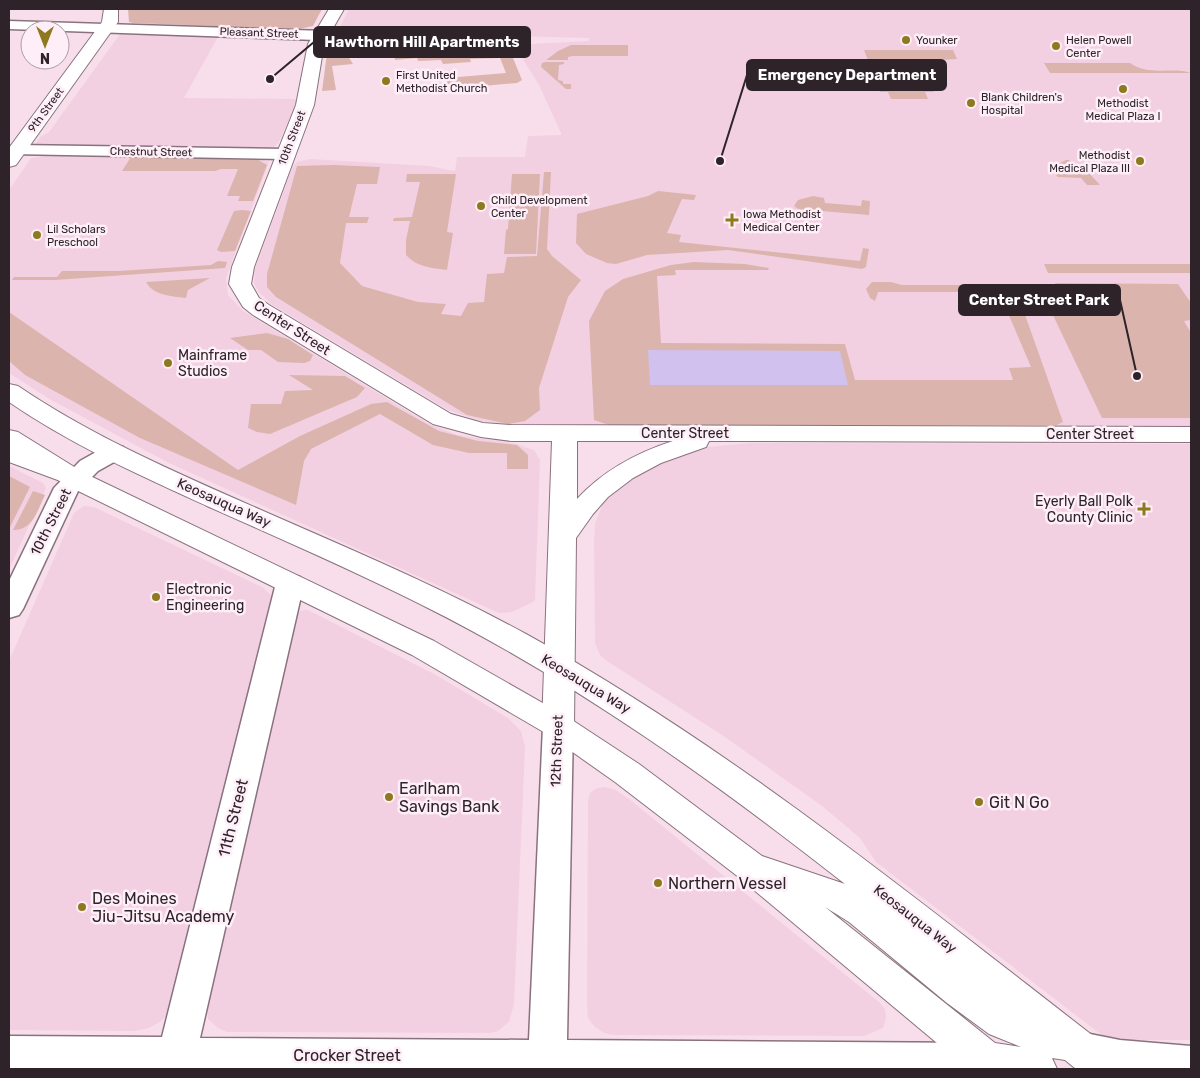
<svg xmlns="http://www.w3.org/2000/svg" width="1200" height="1078" font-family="Rubik,sans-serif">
  <rect width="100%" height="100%" fill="#f8deeb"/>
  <path fill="#f2d0e2" d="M349,9H1191V435L565,433L477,420L448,410L271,304L259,292L254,283L255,269L293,166L297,162L310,159L429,166L455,171L457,157H525L528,136L561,135V133L539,85L519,53L509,45L589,41V38L348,32L340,27Z
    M120,34L218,37L184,98L298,99L279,142L274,147L266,148L73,145L71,147L35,145L40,137L49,132Z
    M52,155L258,159L269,162L226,278L228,295L243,311L256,319L429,424L458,435L516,444L534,450L540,460L535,600L533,602L512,612L499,613L492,610L169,463L51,400L9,373V190L31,158Z
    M750,443L1191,444V1040H1125L1103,1036L876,862L860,838L822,806L725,737L607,661L600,655L595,643L594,542L595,524L603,503L622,481L684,452L706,447Z
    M9,466L43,483L46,488L9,570Z
    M84,506L94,507L262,587L271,595L272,601L169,1013L160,1022L149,1028L136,1031L9,1030V661L74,513Z
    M304,610H308L436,675L508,718L521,731L525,747L514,1004L509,1022L498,1031L491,1033L227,1032L218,1028L208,1019L206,1004L296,617L300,611Z
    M604,787L614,789L629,799L879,1002L885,1009L886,1019L883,1028L864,1036L613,1035L604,1033L594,1026L588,1018L587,1004L588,800L590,793L597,788Z"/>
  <path fill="#dbb4ad" d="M128,9H322L313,26L299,29L133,23L129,22Z
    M341,42L348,43L358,51L346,53L353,64L332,66L336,90L322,91L328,46Z
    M382,44L479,47L501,52L509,58H513L522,80L517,83L427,91L423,85L447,83L446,78L506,73L500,58L470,59L471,62L443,64L441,60L418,61L417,58L395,60L393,48L379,49Z
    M571,45H628V56H573L568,57V60H546L558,51Z
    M864,50H953L957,59L940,60L946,72H926L934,92H925L928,99H891L888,92H880L871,69L874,68L870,66L873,65L869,63Z
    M545,62H564V64L559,65L558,80L563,81V84H571V89H566L541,67L542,63Z
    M1044,63H1130C1150,77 1173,66 1191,73H1050Z
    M131,157L258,160L267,165L253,201H238L240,196H227L238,169H221L215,171H122Z
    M1066,160H1069L1073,164L1088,172L1100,185H1087L1081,178L1058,177L1049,168Z
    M333,165L380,167L377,184H357L349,217H369L367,223H346L340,263L362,286L418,302L446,304L441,314L461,316L468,303L484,302L487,274L504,273L507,257L537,256L544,172H551L547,249L552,256L581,280L568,297L539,388L540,410L525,421L508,424L467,415L276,297L267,287V274L297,166Z
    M407,174H456L447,232L453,233L447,270C431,268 417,267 406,255V240L410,221H393L394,218L412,217L420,182H406Z
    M512,174H540L536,254H504L506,230L508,229Z
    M658,191L696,195L694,200L682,199L667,233L681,235L679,242L860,261L863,248L869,249L866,267L862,269L728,250L647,255L616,264L607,263L586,254L576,243L577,214L648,196Z
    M813,196L824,198L825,203L861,206L862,200L870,201L869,215L798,209L794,206L798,200Z
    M242,210L251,211L235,251L221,252L217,250L234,211Z
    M218,261L227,262L225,268L55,280H12L14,277H57L62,271H119L211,265Z
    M694,262L745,264L769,268L768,270H675L676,275L657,276L661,343L845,344L855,380H1013L1009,368L1031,367L999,292H878L875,301L870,298L866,289L872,282H891L902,285H988L1017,292L1063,422L1057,425H609L594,420L589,321L605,291L623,279L671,265Z
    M1044,264H1191V273H1048Z
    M210,278L188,290L186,298C172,296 154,296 146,282Z
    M1055,283L1178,284L1191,303V320L1184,321L1191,333V418H1102L1041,290H1058Z
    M9,312L238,470L300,436L371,404L387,402L439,431L478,441L517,445L528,455V469H507V453H469L433,445L380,414L311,449L304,461L296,505L140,438L25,375L9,361Z
    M267,333L288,339L313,355L310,361L304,363L278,362L261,350H248L230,338Z
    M289,375L345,376L365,388L357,397L270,434L257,432L248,428L251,404H281L285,391L313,390Z
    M9,476L30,487L9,529Z
    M33,491L45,495C37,510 34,530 13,530Z"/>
  <path fill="#d0c1ee" d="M648,350L840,351L848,385H650Z"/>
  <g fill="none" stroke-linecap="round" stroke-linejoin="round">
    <defs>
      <path id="minor" d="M9,21L485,36L514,42L517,45L514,48L509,50L485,46L9,29Z
        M17,145L285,149L291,150L294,154L291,158L285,159L11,154L9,149L11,146Z
        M114,445L123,447L126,452L123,457L98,471L78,491L23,609L19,615L9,618V581L54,488L80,461L105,447Z
        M290,574L300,577L304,583L200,1038L529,1040L543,726L547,718L558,715L569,718L573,726L567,1040L985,1043L998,1048L1004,1060L1000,1069H9V1036L162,1037L276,583L280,577Z
        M1085,1033L1120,1040L1191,1046V1069H1098L1072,1062L1066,1050L1072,1038Z"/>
      <path id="tertiary" d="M329,9H344L324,44L314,105L254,267L251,284L259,298L269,305L451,414L483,423L511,425L1191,427V442L709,441L706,447L661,463L633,478L608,497L593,514L576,538L574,726L569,734L558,737L547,734L542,726L552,441H511L481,437L433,424L253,315L243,307L229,284L232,267L296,105L308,44ZM577,441H673C636,453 604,470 577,499Z
        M9,445L72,468L76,474L72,480L63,482L9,462Z"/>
      <path id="secondary" d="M104,9H118V22L16,165L9,167V148L102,22Z
        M9,384L18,386C93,437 177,473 261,510C350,549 440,587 526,634C739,752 927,908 1119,1056L1125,1069H1076L1065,1060L1052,1058L1057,1069H968L736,875L615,782L547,734L412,655L66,485L9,448V430L18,432L84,473L434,641L569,718L639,764L762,856L845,884C714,781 577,683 428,608C355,571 281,539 207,506C139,475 70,444 9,402ZM825,907L849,922L947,1003L989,1034L1021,1047L995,1043Z"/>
    </defs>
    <use href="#minor" stroke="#89727e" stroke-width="3"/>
    <use href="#tertiary" stroke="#89727e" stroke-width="2"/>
    <use href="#secondary" stroke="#89727e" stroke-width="2"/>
    <use href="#minor" fill="#fff" fill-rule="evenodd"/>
    <use href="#tertiary" fill="#fff" fill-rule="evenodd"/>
    <use href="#secondary" fill="#fff" fill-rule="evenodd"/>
  </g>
  <g fill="#8e791e" stroke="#feeef7" stroke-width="2">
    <circle cx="906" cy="40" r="5"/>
    <circle cx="1056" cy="46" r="5"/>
    <circle cx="386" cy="81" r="5"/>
    <circle cx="1123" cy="89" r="5"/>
    <circle cx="971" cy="103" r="5"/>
    <circle cx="1140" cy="161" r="5"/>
    <circle cx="481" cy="206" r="5"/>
    <path d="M729.5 212.5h5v5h5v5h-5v5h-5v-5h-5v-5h5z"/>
    <circle cx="37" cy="235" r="5"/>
    <circle cx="168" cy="363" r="5"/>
    <path d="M1141.5 501.5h5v5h5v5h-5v5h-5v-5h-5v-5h5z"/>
    <circle cx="156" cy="597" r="5"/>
    <circle cx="389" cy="797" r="5"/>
    <circle cx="979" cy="802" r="5"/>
    <circle cx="658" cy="883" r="5"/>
    <circle cx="82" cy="907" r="5"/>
  </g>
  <g text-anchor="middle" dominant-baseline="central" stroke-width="5" stroke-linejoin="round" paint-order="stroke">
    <g font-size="11" fill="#2d2328" stroke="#feeef7">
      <text transform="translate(259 33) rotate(2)">Pleasant Street</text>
      <text transform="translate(46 110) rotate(-54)">9th Street</text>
      <text transform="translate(292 138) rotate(-69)">10th Street</text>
      <text transform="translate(151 152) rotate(1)">Chestnut Street</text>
    </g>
    <g font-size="11" fill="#2d2328" stroke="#feeef7" text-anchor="start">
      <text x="916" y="40">Younker</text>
      <text x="1066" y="40">Helen Powell<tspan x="1066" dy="13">Center</tspan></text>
      <text x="396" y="75">First United<tspan x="396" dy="13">Methodist Church</tspan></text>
      <text x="981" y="97">Blank Children's<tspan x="981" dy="13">Hospital</tspan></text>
      <text x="1123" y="103" text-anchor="middle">Methodist<tspan x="1123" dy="13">Medical Plaza I</tspan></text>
      <text x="1130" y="155" text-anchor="end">Methodist<tspan x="1130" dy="13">Medical Plaza III</tspan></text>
      <text x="491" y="200">Child Development<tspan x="491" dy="13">Center</tspan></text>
      <text x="743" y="214">Iowa Methodist<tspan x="743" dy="13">Medical Center</tspan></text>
      <text x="47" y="229">Lil Scholars<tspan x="47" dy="13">Preschool</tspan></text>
    </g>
    <g font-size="14" fill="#2d2328" stroke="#feeef7">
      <text transform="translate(292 328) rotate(33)">Center Street</text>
      <text x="685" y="433">Center Street</text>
      <text x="1090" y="434">Center Street</text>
      <text transform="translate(224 503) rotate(24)">Keosauqua Way</text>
      <text transform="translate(51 522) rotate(-63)">10th Street</text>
      <text transform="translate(586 684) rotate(31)">Keosauqua Way</text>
      <text transform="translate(557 751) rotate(-88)">12th Street</text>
      <text transform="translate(915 919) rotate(38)">Keosauqua Way</text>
    </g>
    <g font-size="14" fill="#2d2328" stroke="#feeef7" text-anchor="start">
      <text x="178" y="355">Mainframe<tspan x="178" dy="16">Studios</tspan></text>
      <text x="1133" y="501" text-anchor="end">Eyerly Ball Polk<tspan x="1133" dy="16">County Clinic</tspan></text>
      <text x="166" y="589">Electronic<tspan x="166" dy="16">Engineering</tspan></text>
    </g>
    <g font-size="16" fill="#2d2328" stroke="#feeef7" text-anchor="start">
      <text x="399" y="788">Earlham<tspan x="399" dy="18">Savings Bank</tspan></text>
      <text x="989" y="802">Git N Go</text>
      <text x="668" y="883">Northern Vessel</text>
      <text x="92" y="898">Des Moines<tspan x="92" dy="18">Jiu-Jitsu Academy</tspan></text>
    </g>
    <g font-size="16" fill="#2d2328" stroke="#feeef7">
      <text transform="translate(233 818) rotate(-76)">11th Street</text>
      <text x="347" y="1055">Crocker Street</text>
    </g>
  </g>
  <path fill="none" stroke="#2d2328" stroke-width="2" d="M270 79L314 42M720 161L747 75M1137 376L1120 300"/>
  <g fill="#2d2328" stroke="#feeef7" stroke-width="2">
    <circle cx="270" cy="79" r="5"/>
    <circle cx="720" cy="161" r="5"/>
    <circle cx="1137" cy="376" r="5"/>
  </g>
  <g fill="#2d2328" stroke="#2d2328" stroke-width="2">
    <rect x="314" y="27" width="216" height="30" rx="5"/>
    <rect x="747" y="60" width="199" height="30" rx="5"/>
    <rect x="959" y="285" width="161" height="30" rx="5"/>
  </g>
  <g font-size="15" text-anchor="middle" font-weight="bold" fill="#fff">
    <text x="422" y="47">Hawthorn Hill Apartments</text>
    <text x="847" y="80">Emergency Department</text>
    <text x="1039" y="305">Center Street Park</text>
  </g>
  <rect width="1200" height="1078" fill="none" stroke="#2d2328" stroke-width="20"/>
  <g transform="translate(45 45) rotate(180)"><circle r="24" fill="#feeef7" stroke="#aa9da4"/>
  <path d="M0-4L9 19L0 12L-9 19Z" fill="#8e791e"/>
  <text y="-8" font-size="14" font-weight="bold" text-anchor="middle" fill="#2d2328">N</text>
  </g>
</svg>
